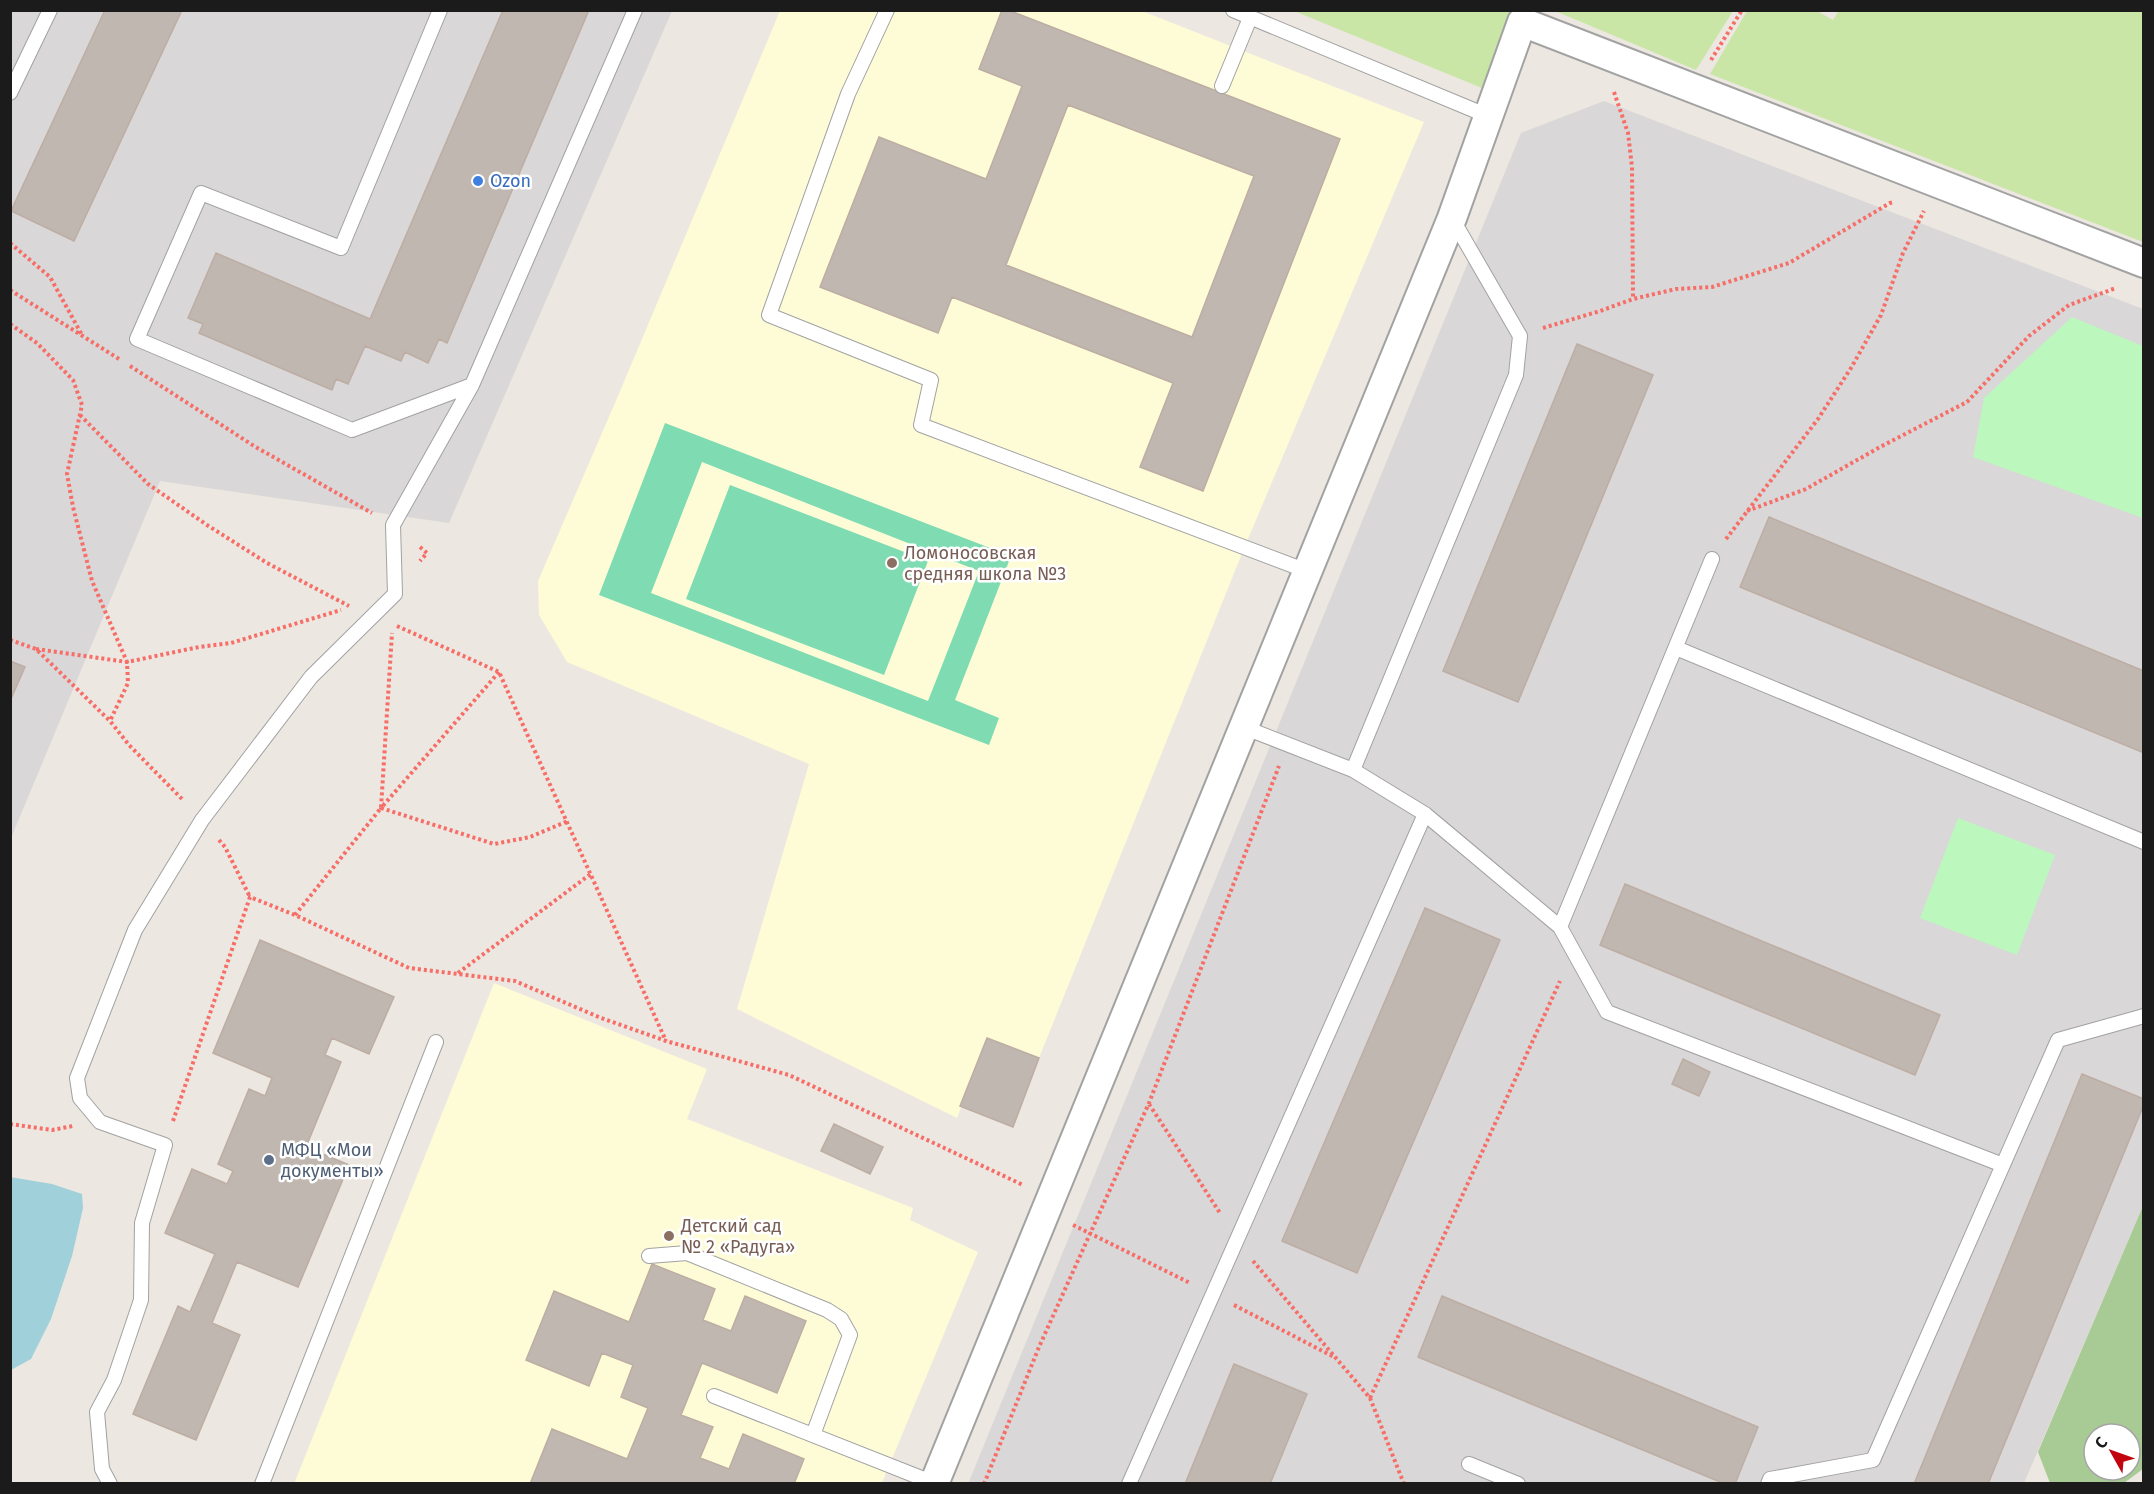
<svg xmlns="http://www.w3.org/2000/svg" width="2154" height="1494" font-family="'Fira Sans',sans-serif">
  <rect width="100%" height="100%" fill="#ece7e0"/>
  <path fill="#d9d7d7" d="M11,11H672L449,523L160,481L11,838Z
    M1604,101L2143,309V1206L2024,1483L968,1484L1521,133Z"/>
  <path fill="#fefcd7" d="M780,11H1142L1424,122L1245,546L1039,1058L987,1038L957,1118L737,1009L809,764L567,662L539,615L538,581L618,396Z
    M494,983L707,1069L687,1119L913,1208L910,1220L978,1252L882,1483L294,1484Z"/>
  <path fill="#c9e6a6" d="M1839,10L2143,11V242L1710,74L1747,11H1817L1833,20Z
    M1294,11H1516L1482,88Z
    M1555,11H1733L1696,70Z"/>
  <path fill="#a8cb95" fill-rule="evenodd" d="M2143,1206V1469L2124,1483H2050L2038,1452ZM2094,1434H2130V1470H2094Z"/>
  <path fill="#bcf7bd" d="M2072,317L2143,346V518L1973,457L1984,398Z
    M1958,818L2055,855L2017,955L1920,918Z"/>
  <path fill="#7edbb2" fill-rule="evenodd" d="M665,423L1011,556L955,700L999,718L989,745L599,595ZM702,462L979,571L928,701L651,593Z
    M730,485L928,561L884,675L686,599Z"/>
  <path fill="#a0d0da" d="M10,1177L52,1184L82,1194L83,1208L72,1256L51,1319L31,1359L11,1370Z"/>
  <path fill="#c0b7b0" stroke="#bdada3" stroke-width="1.5" fill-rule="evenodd" d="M105,10H182L74,241L11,211Z
    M503,10H589L447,343L439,339L428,363L405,352L401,361L365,346L348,384L336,379L332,390L199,333L203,324L188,318L216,253L370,319Z
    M1002,10H1008L1340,139L1203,491L1140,467L1173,383L952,297L938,333L820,287L879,137L986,179L1022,86L979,69ZM1068,105L1254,176L1192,337L1006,265Z
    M1577,344L1653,375L1518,702L1443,671Z
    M1769,517L2144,671V753L1740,587Z
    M10,661L25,667L10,701Z
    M1625,884L1940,1015L1915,1075L1600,945Z
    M1425,908L1500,940L1357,1273L1282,1241Z
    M260,940L394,997L369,1054L332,1038L325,1055L341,1062L306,1147L349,1165L298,1287L237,1262L212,1323L240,1335L196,1440L133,1414L178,1306L190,1312L215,1254L165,1233L192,1169L227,1184L233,1171L218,1164L249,1089L265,1096L272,1078L213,1053Z
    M987,1038L1039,1058L1013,1127L960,1106Z
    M1683,1059L1710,1072L1699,1096L1672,1084Z
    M2082,1074L2144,1099V1104L1988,1484H1914Z
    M834,1124L883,1147L870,1174L821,1151Z
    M652,1264L715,1289L703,1320L731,1331L745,1296L806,1321L777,1393L702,1363L681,1415L713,1427L700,1458L729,1469L743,1434L804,1459L794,1484H530L552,1429L627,1459L648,1408L621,1397L633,1365L602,1353L589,1386L526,1360L554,1291L629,1322Z
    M1442,1296L1758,1427L1735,1484H1725L1418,1357Z
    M1234,1364L1307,1394L1270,1484H1185Z"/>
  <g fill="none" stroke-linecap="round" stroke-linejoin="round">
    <defs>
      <path id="service" d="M440,10L341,248L201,193L137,339L352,430L472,385L635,10
        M887,10L848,94L769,315L931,380L921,425L1307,571
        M1233,10L1488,116
        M1222,86L1250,18
        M10,93L50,10
        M1676,648L2144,842
        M1243,727L1353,770L1425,814L1560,927L1607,1012L2003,1165
        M1353,770L1516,375L1520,336L1453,220
        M1560,927L1712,559
        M649,1256L687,1253L827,1310L841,1319L850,1335L813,1435
        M714,1396L934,1483
        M1469,1464L1518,1484
        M110,1484L102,1469L97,1412L114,1380L141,1300L142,1223L165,1145L100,1122L80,1098L77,1078L135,930L202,820L311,677L395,594L393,525L472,385
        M262,1484L436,1042
        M1129,1484L1425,814
        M1768,1484L1770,1479L1873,1460L2058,1040L2144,1016"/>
      <path id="minor" d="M934,1484L1452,218L1522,22L2144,263"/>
    </defs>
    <use href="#service" stroke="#a2a2a2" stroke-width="16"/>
    <use href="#minor" stroke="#a2a2a2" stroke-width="32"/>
    <path stroke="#f66e67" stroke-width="4" stroke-dasharray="3 3" stroke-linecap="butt" d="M1711,60L1742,10
      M1614,92L1628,133L1632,167L1633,299
      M10,243L50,277L82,335
      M10,290L119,359
      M10,324L37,343L73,380L82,405L67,474L73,507L92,581L127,662L128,683L110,721
      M1543,328L1600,311L1633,299L1676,289L1712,287L1789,263L1890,203L1894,202
      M130,366L254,446L372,513
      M80,415L148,484L207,525L267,563L349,606
      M1747,511L1806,489L1880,447L1967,402L2029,336L2069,305L2116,288
      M1726,539L1818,419L1851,368L1881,315L1903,253L1924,211
      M420,547L427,553L420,561
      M397,626L499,672L666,1041
      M10,640L36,649L110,721L129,745L184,801
      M36,649L127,662L199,647L231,643L341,610
      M499,672L381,808L494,844L530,837L568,821
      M219,840L225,847L250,897
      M295,915L381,808L392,633
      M458,973L592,873
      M1149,1104L1220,1213
      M173,1121L250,897L295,915L409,968L515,981L601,1018L666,1041L789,1075L1023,1185
      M10,1124L52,1130L73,1126
      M1073,1225L1190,1283
      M1253,1261L1370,1398L1404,1484
      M1234,1305L1334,1357
      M1370,1398L1560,981
      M984,1484L1039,1347L1149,1103L1279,766"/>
    <use href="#service" stroke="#fff" stroke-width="14"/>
    <use href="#minor" stroke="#fff" stroke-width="28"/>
  </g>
  <circle fill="#3f7fe0" stroke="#fff" stroke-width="2" cx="478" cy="181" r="6"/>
  <g fill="#8d6e63" stroke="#fff" stroke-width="2">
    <circle cx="892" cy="563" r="6"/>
    <circle cx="669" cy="1236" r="6"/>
  </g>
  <circle fill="#5c6f8a" stroke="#fff" stroke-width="2" cx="269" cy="1160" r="6"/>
  <g text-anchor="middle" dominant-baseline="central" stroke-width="5" stroke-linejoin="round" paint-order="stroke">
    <g font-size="18" fill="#366cbe" stroke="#fff" text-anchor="start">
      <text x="490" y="181">Ozon</text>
    </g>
    <g font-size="18" fill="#785e54" stroke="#fff" text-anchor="start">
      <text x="904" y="553">Ломоносовская<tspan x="904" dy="21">средняя школа №3</tspan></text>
      <text x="681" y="1226">Детский сад<tspan x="681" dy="21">№ 2 «Радуга»</tspan></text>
    </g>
    <g font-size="18" fill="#4e5e75" stroke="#fff" text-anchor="start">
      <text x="281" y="1150">МФЦ «Мои<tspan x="281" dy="21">документы»</tspan></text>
    </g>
  </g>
  <rect width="2154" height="1494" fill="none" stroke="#1b1b1b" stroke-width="24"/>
  <g transform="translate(2112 1452) rotate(310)"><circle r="28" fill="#ffffff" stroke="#a4a4a4" stroke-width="1.5"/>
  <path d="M0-4.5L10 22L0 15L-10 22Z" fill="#c1040e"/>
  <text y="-9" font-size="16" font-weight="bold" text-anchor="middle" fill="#1b1b1b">С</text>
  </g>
</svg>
